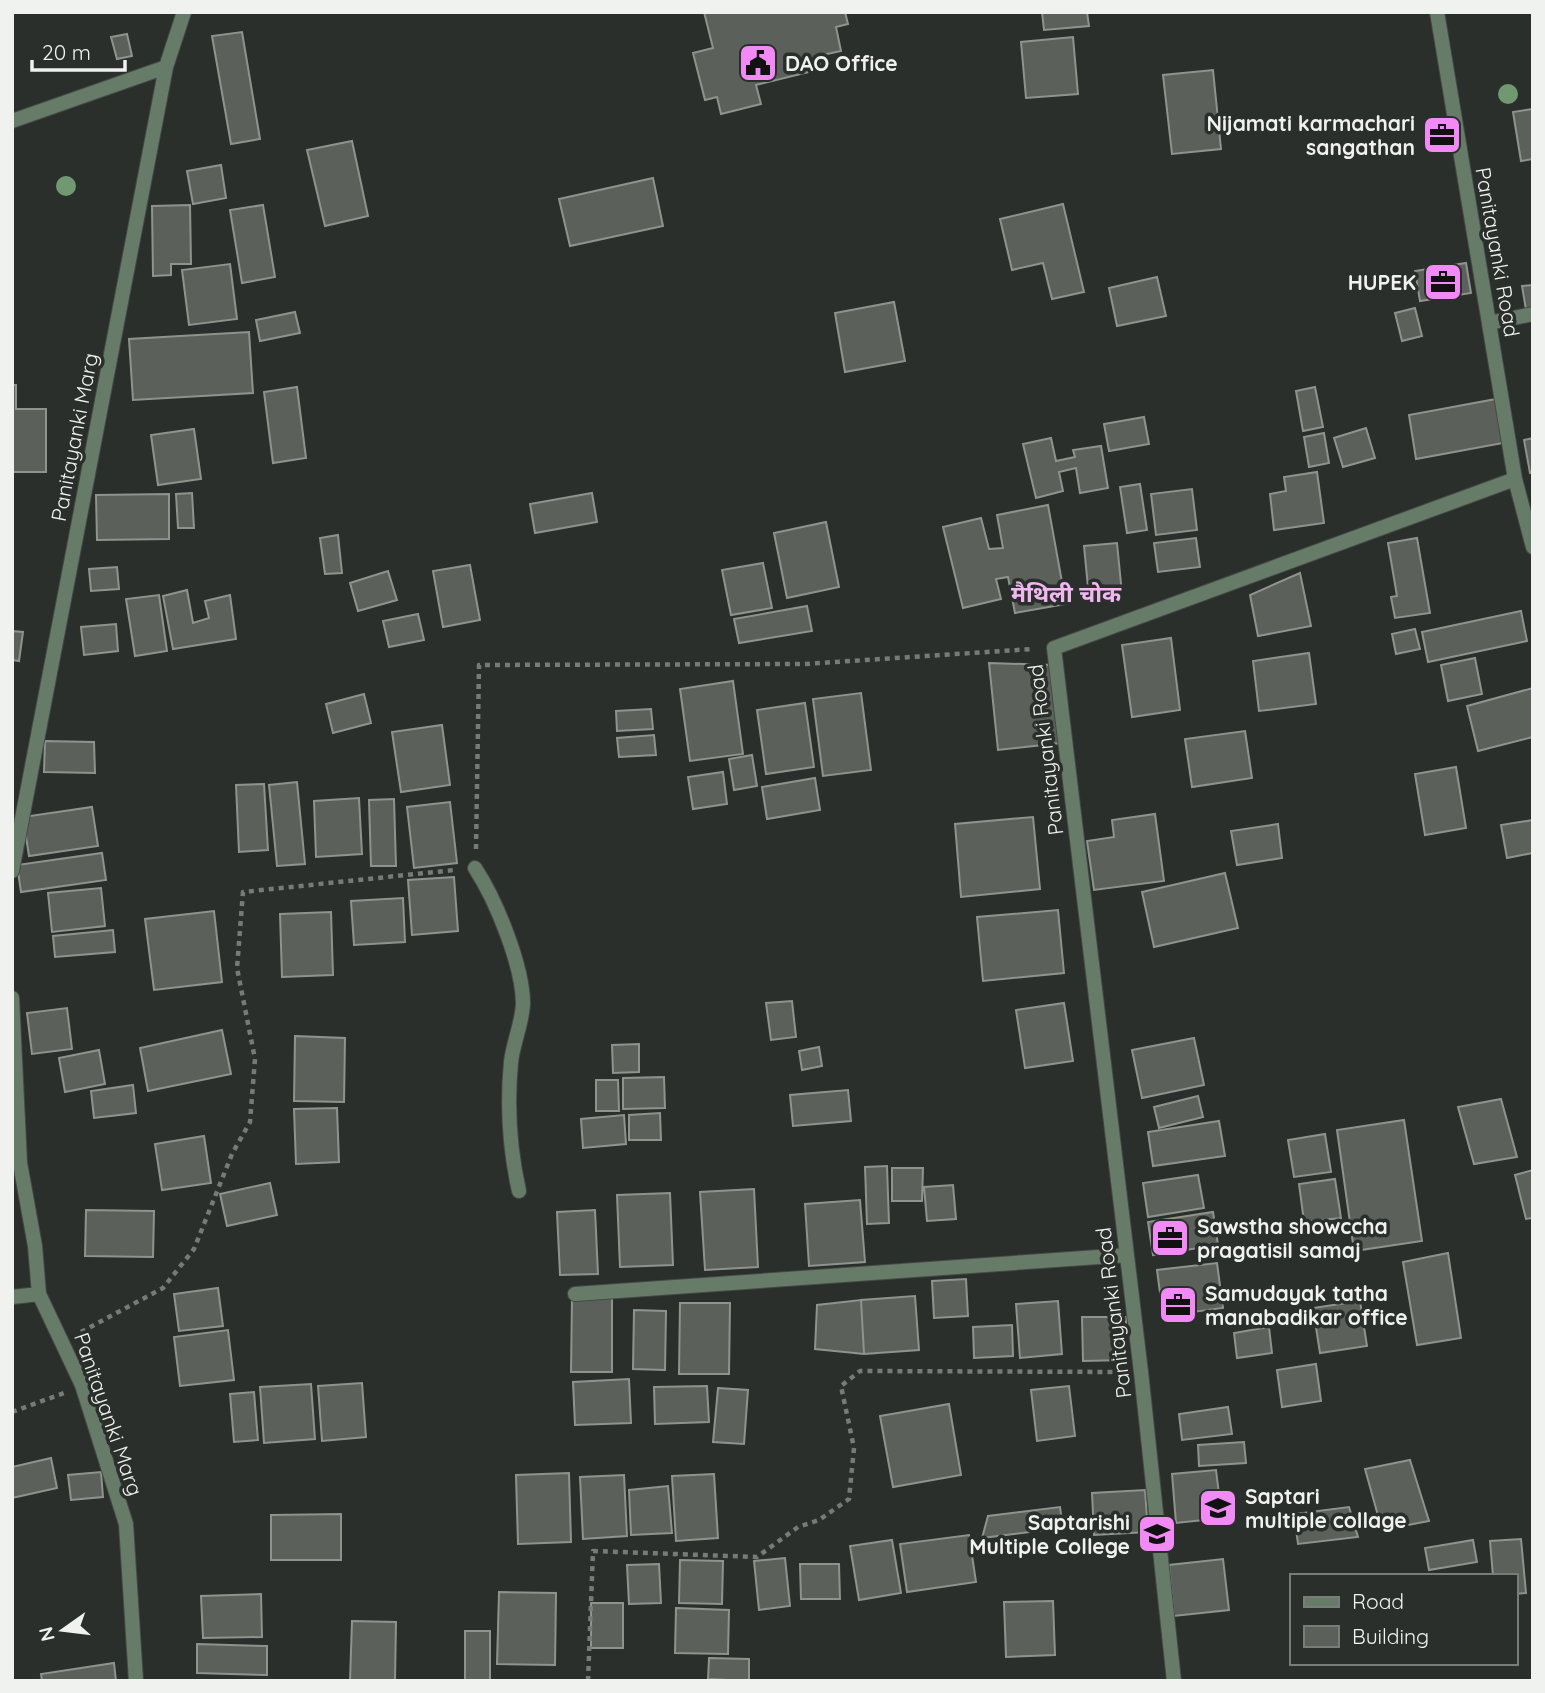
<svg xmlns="http://www.w3.org/2000/svg" width="1545" height="1693" font-family="Quicksand,'Noto Sans Devanagari',sans-serif">
  <rect width="100%" height="100%" fill="#2b2f2b"/>
  <path fill="#5b605b" stroke="#8e938e" stroke-width="2" d="M704,12H845L848,24L836,27L841,51L818,56L821,69L756,85L761,104L721,114L717,97L705,100L693,53L713,48Z
    M1042,12H1087L1089,26L1044,30Z
    M242,32L260,139L231,144L212,36Z
    M127,34L132,56L117,59L111,37Z
    M1073,37L1078,94L1026,98L1021,42Z
    M1213,70L1221,149L1172,154L1163,75Z
    M1533,109V159L1521,161L1513,112Z
    M352,141L368,216L325,226L307,150Z
    M221,165L226,198L193,204L187,171Z
    M653,178L663,226L570,246L559,199Z
    M1063,204L1084,292L1052,299L1043,263L1012,270L1000,219Z
    M190,205L191,264H171V275L153,276L152,206Z
    M263,205L275,277L242,283L230,210Z
    M1466,263L1471,293L1420,301L1415,271Z
    M230,264L237,319L189,325L182,270Z
    M1157,277L1166,316L1117,326L1109,288Z
    M1533,285V315L1527,316L1522,286Z
    M894,302L905,361L845,372L835,313Z
    M1415,308L1422,336L1402,341L1395,313Z
    M295,312L300,333L260,341L256,320Z
    M249,332L253,393L133,400L129,339Z
    M12,385H16V409H46V472H12Z
    M297,387L306,458L273,463L264,392Z
    M1315,387L1323,427L1303,431L1296,391Z
    M1496,399L1503,443L1416,459L1409,415Z
    M1144,417L1149,444L1109,451L1104,424Z
    M1366,428L1375,458L1343,467L1334,438Z
    M194,429L201,479L158,485L151,435Z
    M1324,433L1329,463L1309,467L1304,437Z
    M1051,438L1056,461L1075,457L1073,450L1101,446L1108,488L1080,493L1076,468L1059,472L1063,491L1036,498L1023,444Z
    M1533,438V472L1530,473L1524,440Z
    M1317,472L1324,523L1274,530L1270,494L1286,491L1284,477Z
    M1140,484L1147,530L1127,533L1120,487Z
    M1192,489L1197,530L1156,535L1151,494Z
    M192,493L194,528H178L176,494Z
    M592,493L597,522L535,533L530,504Z
    M169,494V539L97,540L96,495Z
    M1048,505L1066,604L1015,613L1008,577L996,579L1001,599L963,608L943,527L981,518L989,549L1003,548L997,515Z
    M826,522L839,587L787,598L774,533Z
    M338,535L342,573L325,574L320,538Z
    M1196,538L1200,567L1158,572L1154,543Z
    M1417,538L1430,613L1395,618L1391,597L1397,596L1388,543Z
    M1117,543L1122,594L1089,598L1084,546Z
    M763,563L772,608L731,615L722,570Z
    M470,565L480,620L443,627L433,571Z
    M117,567L119,589L91,591L89,569Z
    M388,571L397,600L358,611L350,583Z
    M1300,573L1311,626L1258,636L1250,595Z
    M187,590L193,623L209,618L205,601L230,595L236,639L173,649L163,596Z
    M159,595L167,651L135,656L126,599Z
    M807,606L812,631L739,643L734,619Z
    M1521,611L1527,641L1428,662L1422,632Z
    M418,614L424,640L389,647L383,621Z
    M116,624L118,651L84,655L81,627Z
    M1415,629L1420,649L1396,654L1392,634Z
    M12,631L23,632L19,661L12,660Z
    M1171,638L1180,710L1132,717L1122,645Z
    M1309,653L1316,704L1259,711L1253,661Z
    M1475,658L1482,694L1448,701L1441,665Z
    M989,663L1054,665L1061,743L998,750Z
    M733,681L743,754L690,761L680,689Z
    M1533,688V737L1478,751L1467,706Z
    M861,693L871,770L823,776L813,699Z
    M364,694L371,723L333,733L326,704Z
    M805,703L814,767L766,774L757,710Z
    M651,709L653,729L617,731L616,711Z
    M442,725L450,785L401,792L392,732Z
    M1245,731L1252,778L1192,787L1185,739Z
    M654,735L656,755L619,757L617,738Z
    M45,741L94,742L95,773L44,772Z
    M752,755L757,786L734,790L729,759Z
    M1456,767L1466,828L1425,835L1415,774Z
    M723,772L727,804L693,809L688,777Z
    M815,778L820,810L767,819L762,787Z
    M297,782L305,864L277,866L269,785Z
    M264,784L268,850L239,852L236,785Z
    M359,798L362,854L316,857L314,801Z
    M394,799L396,866H371L369,800Z
    M450,802L457,863L414,868L407,807Z
    M92,807L98,846L29,856L23,817Z
    M1155,814L1164,881L1094,890L1087,841L1114,837L1112,820Z
    M1033,817L1040,889L961,897L955,824Z
    M1533,820V853L1507,858L1501,825Z
    M1278,824L1282,858L1237,865L1231,831Z
    M102,853L106,880L21,892L17,865Z
    M1225,873L1238,928L1154,947L1142,892Z
    M454,877L458,931L412,935L408,880Z
    M101,888L105,926L52,932L48,893Z
    M403,898L405,942L354,945L351,901Z
    M1058,910L1064,973L983,981L977,917Z
    M214,911L222,982L154,990L145,919Z
    M331,912L333,975L282,977L280,914Z
    M113,930L115,952L55,957L53,936Z
    M792,1001L796,1037L771,1040L766,1003Z
    M1064,1003L1073,1061L1025,1068L1016,1010Z
    M67,1008L72,1049L32,1054L27,1013Z
    M222,1030L231,1074L148,1091L140,1048Z
    M295,1036L345,1038L344,1102L294,1101Z
    M1194,1038L1204,1085L1142,1098L1132,1050Z
    M639,1044V1072L613,1073L612,1045Z
    M819,1047L822,1066L802,1070L799,1051Z
    M99,1050L105,1084L65,1092L59,1058Z
    M664,1077L665,1108L623,1109V1078Z
    M596,1080H618L619,1111H596Z
    M133,1085L136,1113L94,1118L91,1091Z
    M848,1090L851,1121L793,1126L790,1095Z
    M1198,1096L1203,1117L1159,1128L1154,1107Z
    M1501,1099L1517,1157L1474,1164L1458,1107Z
    M337,1108L339,1162L296,1164L294,1109Z
    M660,1113L661,1140H629V1115Z
    M624,1115L626,1144L583,1148L581,1119Z
    M1404,1120L1422,1241L1354,1251L1337,1130Z
    M1219,1121L1225,1156L1153,1166L1148,1132Z
    M1325,1134L1331,1172L1294,1177L1288,1140Z
    M204,1136L211,1183L162,1190L155,1144Z
    M887,1166L889,1223L867,1224L865,1167Z
    M892,1168H923L922,1201H892Z
    M1533,1170V1218L1526,1219L1515,1175Z
    M1198,1175L1204,1208L1148,1217L1143,1183Z
    M1335,1179L1341,1218L1304,1222L1299,1184Z
    M270,1183L277,1215L227,1226L220,1194Z
    M953,1185L956,1219L927,1221L924,1187Z
    M754,1189L758,1267L705,1270L700,1192Z
    M670,1193L673,1265L620,1267L617,1195Z
    M860,1200L865,1262L809,1266L805,1204Z
    M86,1210L154,1211L153,1257L85,1256Z
    M595,1210L598,1274L560,1275L557,1212Z
    M1213,1212L1218,1245L1153,1255L1148,1222Z
    M1448,1253L1461,1338L1417,1345L1403,1262Z
    M1217,1263L1223,1308L1163,1316L1157,1270Z
    M966,1279L968,1316L934,1318L932,1281Z
    M218,1288L223,1326L179,1331L174,1294Z
    M915,1296L919,1350L864,1354L861,1300Z
    M572,1297H612V1372H571Z
    M861,1300L864,1354L815,1349L817,1305Z
    M1058,1301L1062,1354L1020,1358L1016,1304Z
    M1360,1301L1367,1346L1320,1353L1313,1308Z
    M680,1303H730L729,1374H679Z
    M634,1310L666,1311L665,1370L633,1369Z
    M1082,1317H1126V1360L1083,1361Z
    M1012,1325L1013,1356L974,1358L973,1327Z
    M1269,1327L1272,1353L1237,1358L1234,1333Z
    M228,1330L234,1380L180,1386L174,1337Z
    M1316,1364L1321,1401L1282,1407L1277,1370Z
    M629,1379L631,1423L575,1425L573,1382Z
    M362,1383L366,1437L322,1441L318,1386Z
    M311,1384L315,1439L264,1443L260,1387Z
    M707,1386L709,1422L655,1424L654,1387Z
    M1069,1386L1075,1436L1037,1441L1031,1390Z
    M718,1388L748,1390L744,1444L713,1442Z
    M254,1392L258,1440L234,1442L230,1394Z
    M949,1404L961,1475L893,1487L880,1416Z
    M1228,1407L1232,1434L1182,1440L1179,1414Z
    M1244,1442L1246,1463L1199,1466L1198,1445Z
    M51,1458L57,1488L12,1498V1467Z
    M1410,1460L1429,1521L1382,1530L1365,1469Z
    M1216,1470L1222,1518L1176,1523L1172,1474Z
    M101,1472L103,1497L71,1500L68,1475Z
    M569,1473L571,1542L518,1544L516,1475Z
    M714,1474L718,1538L676,1541L672,1476Z
    M624,1475L627,1536L583,1539L580,1477Z
    M668,1486L672,1533L631,1535L629,1490Z
    M1145,1490L1148,1532L1094,1535L1092,1493Z
    M1060,1507L1063,1528L982,1538L988,1516Z
    M1349,1507L1358,1537L1298,1544L1294,1514Z
    M341,1514V1560H271V1515Z
    M969,1535L976,1582L907,1592L900,1544Z
    M1521,1539L1526,1593L1515,1594V1576H1493L1490,1541Z
    M892,1540L901,1593L859,1600L850,1546Z
    M1473,1540L1477,1562L1429,1570L1425,1548Z
    M785,1558L790,1606L759,1610L754,1561Z
    M1223,1559L1229,1610L1174,1616L1169,1565Z
    M680,1560L723,1561L722,1604L679,1603Z
    M659,1564L661,1603L629,1604L627,1565Z
    M800,1564H839L840,1599H801Z
    M499,1592L556,1593L555,1665L497,1664Z
    M261,1594L262,1637L203,1638L201,1596Z
    M1053,1601L1055,1655L1006,1657L1004,1602Z
    M591,1603H623V1648H591Z
    M676,1608L729,1610L728,1654L675,1653Z
    M352,1621L396,1622L395,1681H350Z
    M465,1631H490V1681H465Z
    M197,1644L267,1646V1675L197,1673Z
    M709,1658L749,1659V1681L708,1679Z
    M114,1663L116,1681H42L41,1674Z"/>
  <g fill="none" stroke-linecap="round" stroke-linejoin="round">
    <defs>
      <path id="street" d="M12,121L166,67
        M1489,323L1533,314
        M1515,479L1533,547
        M475,868C496,900 523,966 523,1004C522,1024 513,1043 511,1062C507,1104 510,1151 519,1191
        M12,871L166,67L184,12
        M12,998L20,1163L35,1246L39,1294L82,1385L126,1524L136,1681
        M575,1294L1127,1255
        M12,1297L39,1294
        M1174,1681L1141,1372L1054,648L1515,479L1437,12"/>
    </defs>
    <use href="#street" stroke="#464a46" stroke-width="16"/>
    <path stroke="#777b77" stroke-width="4.5" stroke-dasharray="5 5" stroke-linecap="butt" d="M476,849L479,665L805,664L1032,649
      M81,1332L163,1288L194,1249L232,1154L250,1122L255,1059L237,968L243,892L454,870
      M12,1412L64,1393
      M588,1681L593,1551L757,1557L798,1527L819,1520L849,1499L854,1448L841,1386L860,1371L1120,1372"/>
    <use href="#street" stroke="#677c68" stroke-width="14"/>
  </g>
  <g fill="#709972">
    <circle cx="1508" cy="94" r="10"/>
    <circle cx="66" cy="186" r="10"/>
  </g>
  <defs>
    <symbol id="civic-square" viewBox="-11 -11 22 22"><rect x="-9" y="-9" width="18" height="18" rx="4" fill="#f18af4" stroke="#2b2f2b"/><path d="M-.6-6.5H3V-4.5H.6V-3L4-1V1h2V6H-6V1h2V-1L-.6-3ZM-1.2 2.5V6h2.4V2.5Z" fill="#111"/></symbol>
    <symbol id="office-square" viewBox="-11 -11 22 22"><rect x="-9" y="-9" width="18" height="18" rx="4" fill="#f18af4" stroke="#2b2f2b"/><path d="M-6-3h4V-5.5h4V-3h4V5H-6ZM-1-4.5V-3h2v-1.5ZM-6 0V1H6V0Z" fill="#111"/></symbol>
    <symbol id="university-square" viewBox="-11 -11 22 22"><rect x="-9" y="-9" width="18" height="18" rx="4" fill="#f18af4" stroke="#2b2f2b"/><path d="M0-5L7-2L0 1L-7-2ZM-4 1L0 2.5L4 1V4Q0 6-4 4Z" fill="#111"/></symbol>
    <symbol id="school-square" viewBox="-11 -11 22 22"><rect x="-9" y="-9" width="18" height="18" rx="4" fill="#f18af4" stroke="#2b2f2b"/><path d="M0-5L7-2L0 1L-7-2ZM-4 1L0 2.5L4 1V4Q0 6-4 4Z" fill="#111"/></symbol>
  </defs>
  <g fill-rule="evenodd">
    <use href="#civic-square" x="736" y="41" width="44" height="44"/>
    <use href="#office-square" x="1420" y="113" width="44" height="44"/>
    <use href="#office-square" x="1421" y="260" width="44" height="44"/>
    <use href="#office-square" x="1148" y="1216" width="44" height="44"/>
    <use href="#office-square" x="1156" y="1283" width="44" height="44"/>
    <use href="#university-square" x="1196" y="1486" width="44" height="44"/>
    <use href="#school-square" x="1135" y="1512" width="44" height="44"/>
  </g>
  <g text-anchor="middle" dominant-baseline="central" stroke-width="7" stroke-linejoin="round" paint-order="stroke">
    <g font-size="21" font-weight="bold" fill="#eff2ef" stroke="#2b2f2b" text-anchor="start">
      <text x="785" y="63">DAO Office</text>
      <text x="1415" y="123" text-anchor="end">Nijamati karmachari<tspan x="1415" dy="24">sangathan</tspan></text>
      <text x="1416" y="282" text-anchor="end">HUPEK</text>
      <text x="1197" y="1226">Sawstha showccha<tspan x="1197" dy="24">pragatisil samaj</tspan></text>
      <text x="1205" y="1293">Samudayak tatha<tspan x="1205" dy="24">manabadikar office</tspan></text>
      <text x="1245" y="1496">Saptari<tspan x="1245" dy="24">multiple collage</tspan></text>
      <text x="1130" y="1522" text-anchor="end">Saptarishi<tspan x="1130" dy="24">Multiple College</tspan></text>
    </g>
    <g font-size="21" fill="#eff2ef" stroke="#2b2f2b">
      <text transform="translate(1498 252) rotate(80)">Panitayanki Road</text>
      <text transform="translate(74 437) rotate(-79)">Panitayanki Marg</text>
      <text transform="translate(1045 750) rotate(-97)">Panitayanki Road</text>
      <text transform="translate(1113 1313) rotate(-97)">Panitayanki Road</text>
      <text transform="translate(109 1414) rotate(71)">Panitayanki Marg</text>
    </g>
    <g font-size="23" font-weight="bold" fill="#f1b7f1" stroke="#2b2f2b">
      <text x="1066" y="593">मैथिली चोक</text>
    </g>
  </g>
  <rect width="1545" height="1693" fill="none" stroke="#eff2ef" stroke-width="28"/>
  <rect x="1290" y="1574" width="228" height="91" fill="#2b2f2b" stroke="#797d79" stroke-width="2"/>
  <rect x="1304" y="1597" width="35" height="10" fill="#677c68" stroke="#797d79" stroke-width="2"/>
  <text x="1352" y="1609" font-size="21" fill="#eff2ef">Road</text>
  <rect x="1304" y="1626" width="35" height="21" fill="#5b605b" stroke="#797d79" stroke-width="2"/>
  <text x="1352" y="1644" font-size="21" fill="#eff2ef">Building</text>
  <g transform="translate(63 1630) rotate(256)" stroke="#2b2f2b" stroke-width="5" paint-order="stroke">
  <path d="M0-5L12 26L0 18L-12 26Z" fill="#eff2ef"/>
  <text y="-10" font-size="19" font-weight="bold" text-anchor="middle" fill="#eff2ef">N</text>
  </g>
  <path d="M32 60v10h93v-10" fill="none" stroke="#eff2ef" stroke-width="3.5"/>
  <text x="42" y="60" font-size="21" fill="#eff2ef" stroke="#2b2f2b" stroke-width="5" paint-order="stroke">20 m</text>
</svg>
